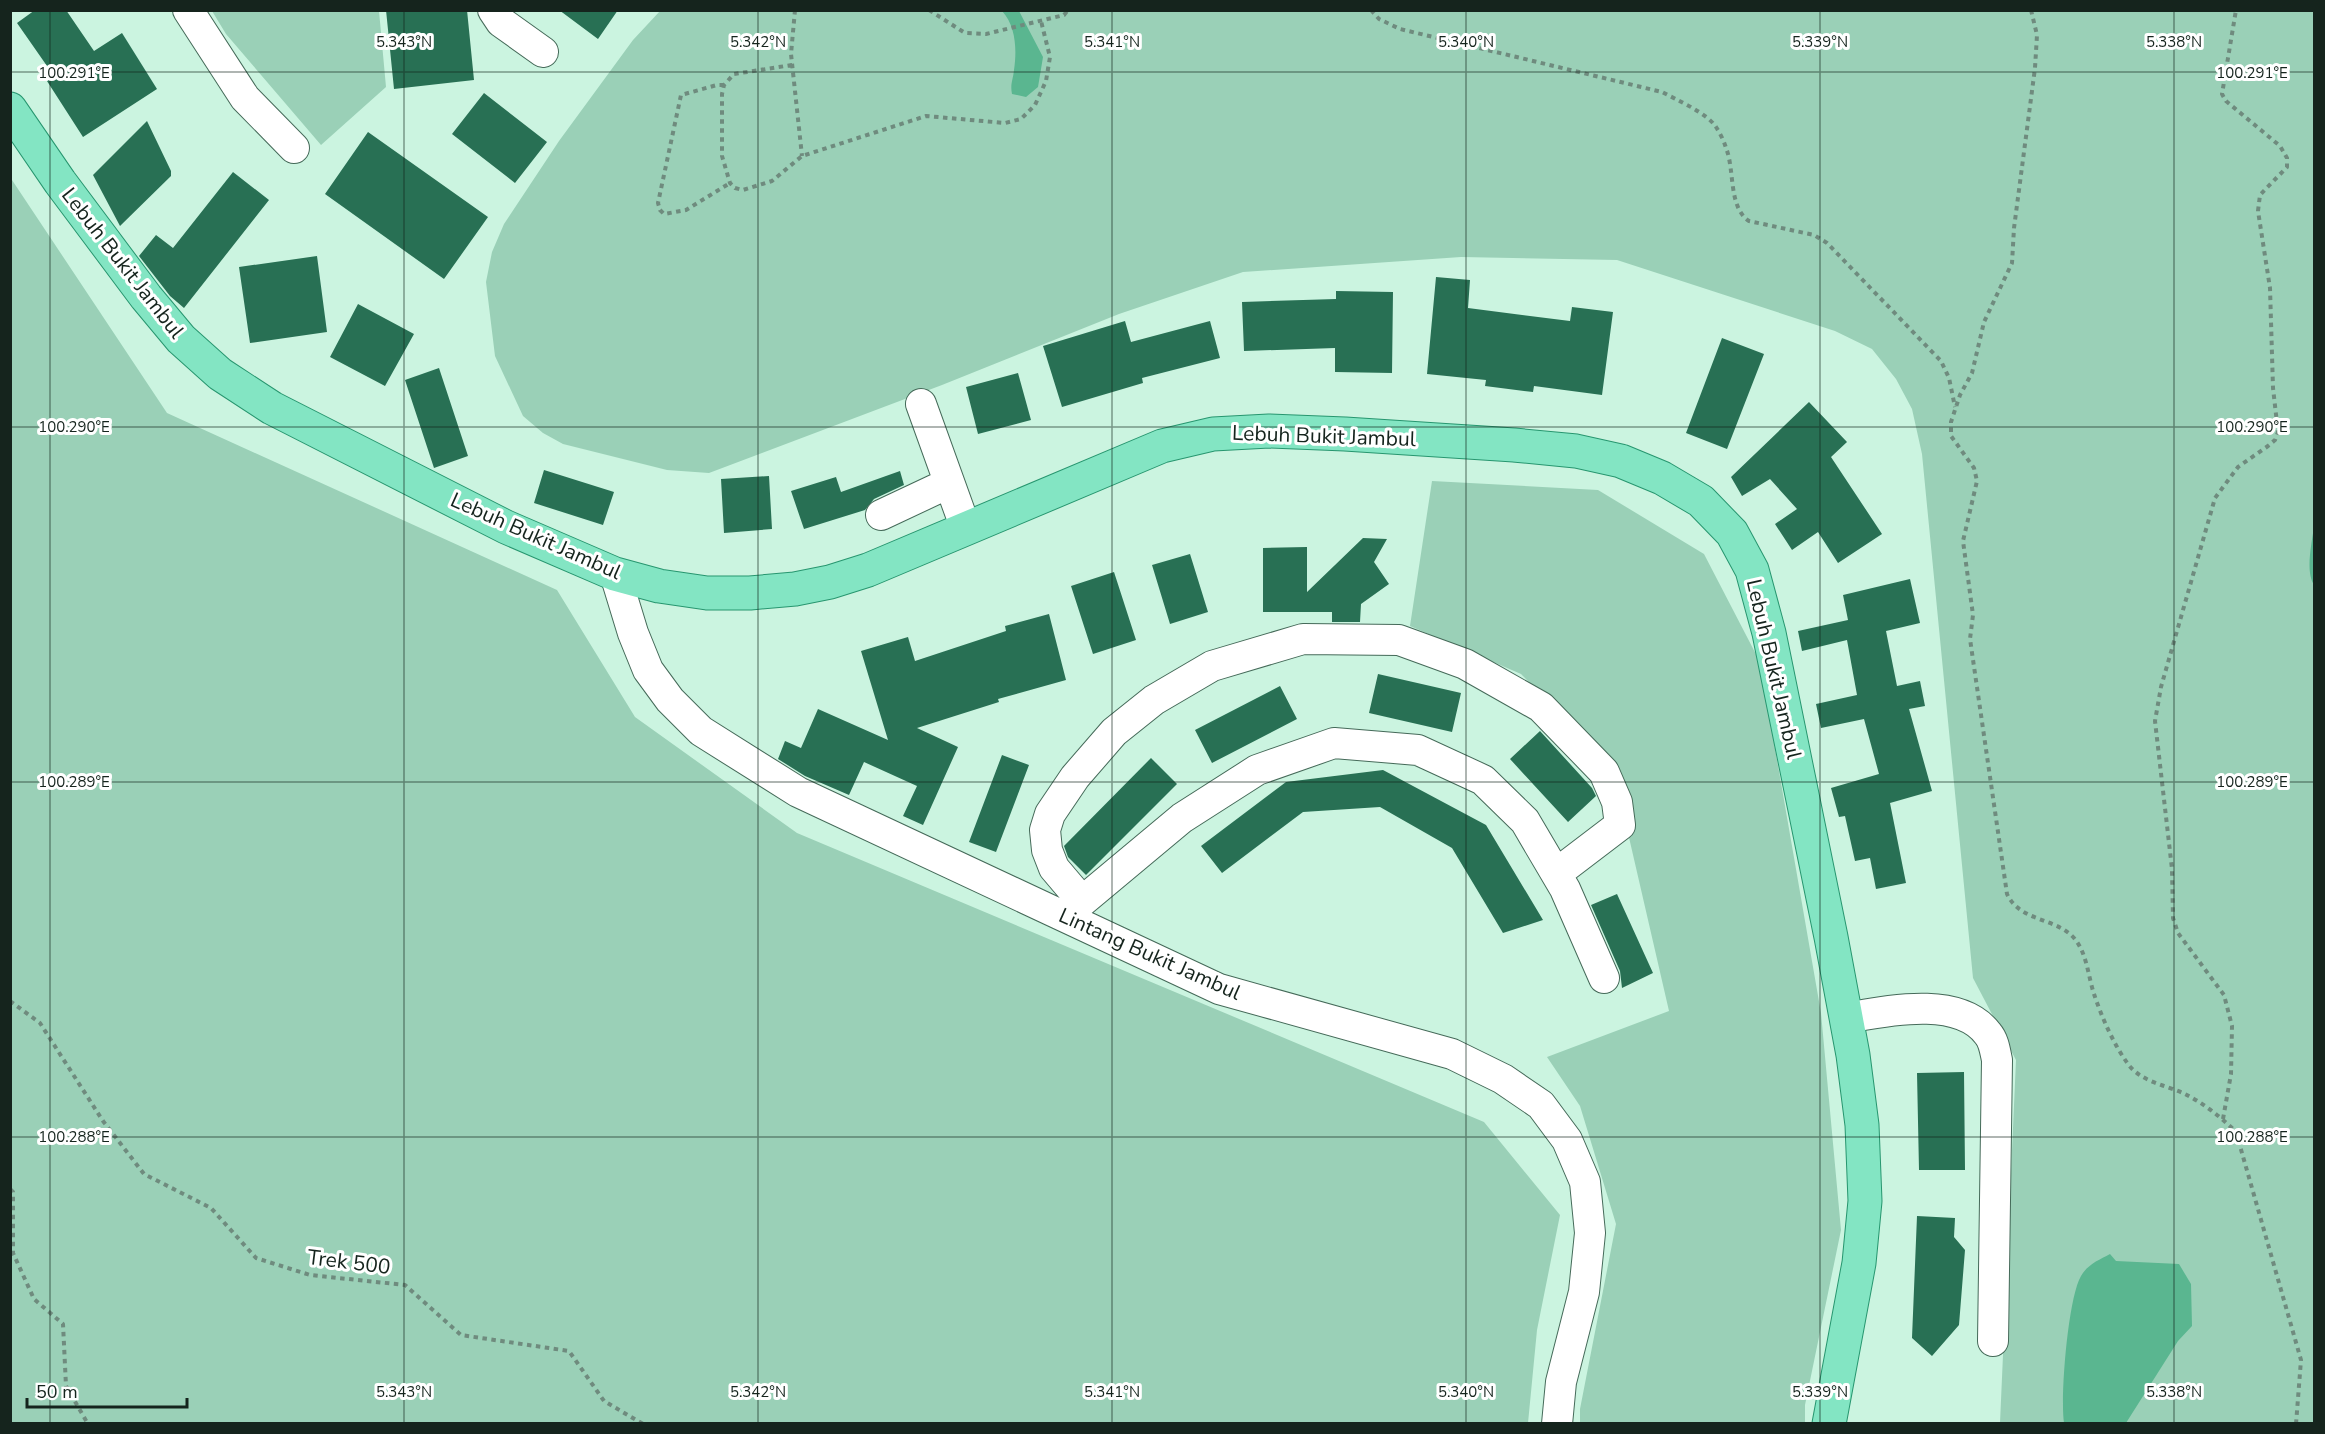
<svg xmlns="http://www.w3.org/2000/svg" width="2325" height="1434" font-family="'Nunito Sans',sans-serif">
  <rect width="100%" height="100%" fill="#cbf4e0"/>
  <path fill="#9ad0b7" d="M212,11H379L386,87L321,145L226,34Z
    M660,11H2314V1423H2000L2016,1060L1973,978L1922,454L1912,409L1896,379L1872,349L1835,331L1617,260L1461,257L1243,272L1119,314L942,385L709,473L667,470L563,444L543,433L523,416L495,356L486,282L492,252L504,224L559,141L633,40Z
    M10,177L167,413L557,590L635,717L797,833L1484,1122L1560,1215L1537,1330L1528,1423H11Z
    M1432,481L1598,490L1704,554L1760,662L1821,1013L1841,1230L1805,1405V1423H1580V1409L1616,1224L1580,1106L1547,1057L1669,1011L1613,768L1521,674L1410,626Z"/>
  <path fill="#5ab690" d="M1002,11H1019L1043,57L1038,87L1026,97L1012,94C1010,84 1013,80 1014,70C1017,50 1016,26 1002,11Z
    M2314,526V585C2305,571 2312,543 2314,526Z
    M2110,1254L2116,1261L2179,1264L2191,1284L2192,1326L2178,1341L2126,1423H2064C2060,1397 2068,1298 2081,1276C2088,1264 2099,1260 2110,1254Z"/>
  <path fill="#287054" d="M35,10H66L94,51L122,33L157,89L83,137L47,81L54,76L17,23Z
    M386,10H467L474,80L394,89Z
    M559,10H618L598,39Z
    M484,93L547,142L515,183L452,134Z
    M147,121L171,171V176L120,226L93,175Z
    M368,132L488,217L444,279L325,194Z
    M233,172L269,200L184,308L170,296L139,256L156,235L173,248Z
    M317,256L327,332L250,343L239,267Z
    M1436,277L1470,280L1468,308L1570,321L1572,307L1613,312L1602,395L1534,386L1533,392L1485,386L1486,380L1427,374Z
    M1336,291L1393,292L1392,373L1335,372V348L1244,351L1242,302L1336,299Z
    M358,304L414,334L385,386L330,357Z
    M1125,321L1131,342L1210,321L1220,358L1142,378L1143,383L1062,407L1043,346Z
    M1722,338L1764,354L1727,449L1686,433Z
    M439,368L468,456L434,468L405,380Z
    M1018,373L1031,420L978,434L966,387Z
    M1809,402L1847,442L1831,457L1882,534L1838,563L1818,532L1792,550L1775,524L1797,509L1770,479L1742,496L1731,477Z
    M544,470L614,492L603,525L534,503Z
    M900,471L904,485L874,499L865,510L804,529L791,491L836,477L841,492Z
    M769,476L772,529L724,533L721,479Z
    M1363,538L1387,539L1374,562L1389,584L1361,604L1360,622H1332V612H1263V548L1307,547V592Z
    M1190,554L1208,612L1170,624L1152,565Z
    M1114,572L1136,640L1093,654L1071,586Z
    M1910,579L1920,623L1886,631L1897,686L1920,681L1925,706L1909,709L1932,791L1890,803L1906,883L1876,889L1870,858L1855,861L1845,816L1839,817L1831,788L1879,774L1864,719L1821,728L1816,704L1857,695L1847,640L1802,651L1798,631L1848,620L1843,595Z
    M1049,614L1066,680L998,699L999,702L917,728L958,747L923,825L903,816L917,786L864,762L849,795L805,776L778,759L785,741L801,748L818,709L888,740L861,651L908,637L915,661L1006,631L1005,626Z
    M1378,674L1461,693L1452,732L1369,713Z
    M1280,686L1297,719L1212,763L1195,730Z
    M1540,731L1592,788L1596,796L1568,822L1510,759Z
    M1002,755L1029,765L996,852L969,842Z
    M1151,758L1177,784L1086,875L1068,857L1064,846Z
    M1383,770L1486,825L1543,920L1503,933L1452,848L1380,807L1303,812L1222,873L1201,846L1286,782Z
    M1617,894L1653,973L1622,988L1620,971L1591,905Z
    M1964,1072L1965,1170H1919L1917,1073Z
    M1917,1216L1955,1218L1954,1237L1965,1250L1959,1325L1932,1356L1912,1338Z"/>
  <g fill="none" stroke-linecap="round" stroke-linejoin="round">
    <defs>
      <path id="minor" d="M188,10L245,98L294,148
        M493,10L501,22L543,52
        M921,404L966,529
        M881,515L949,483
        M615,574L633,633L648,670L670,700L701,731L798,792L1219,989L1452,1054L1503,1079L1541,1105L1567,1140L1585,1182L1590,1233L1584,1292L1561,1382L1557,1424
        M1082,901L1054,868L1047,850L1045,830L1050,814L1075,777L1114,732L1154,700L1212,666L1303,639L1399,640L1465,664L1541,707L1604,772L1617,802L1620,825L1557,873
        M1067,914L1182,818L1257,770L1334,743L1418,750L1483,780L1525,821L1565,889L1604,978
        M1846,1018C1887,1011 1959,995 1988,1034C1994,1041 1995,1051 1997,1060L1993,1341"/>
      <path id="major" d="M10,109L60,182L146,297L181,339L220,374L272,408L506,527L615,574L659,586L707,593H750L795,589L830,582L868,570L1162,446L1213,434L1269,431L1345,434L1514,445L1576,451L1621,461L1662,478L1701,501L1732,533L1752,570L1769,633L1831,937L1853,1055L1862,1125L1865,1201L1859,1263L1829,1424"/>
    </defs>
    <use href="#minor" stroke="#456a59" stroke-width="32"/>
    <use href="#major" stroke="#27966f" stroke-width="35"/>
    <path stroke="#6f8b7e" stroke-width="4" stroke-dasharray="4.5 4.5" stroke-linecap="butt" d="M795,10L791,54L802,156
      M929,10L965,33L986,34L1064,15L1068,10
      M1371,10L1379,19L1400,29L1662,92C1677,100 1707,113 1716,127C1720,133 1724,141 1726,148C1735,170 1728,207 1749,221L1814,235L1827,243L1941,361L1949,378L1955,407
      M2031,10L2037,35L2035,68L2014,228L2012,263L1984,322L1972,373L1960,395L1951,422V436L1974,468L1977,481L1963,541L1973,615L1970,639L2007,894C2020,922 2055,917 2074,938C2087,953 2088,976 2094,994C2102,1018 2114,1045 2128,1064C2141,1082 2166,1085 2185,1094C2203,1103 2221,1117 2236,1132L2301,1360L2296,1424
      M792,65L734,74L724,85L722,94V156L730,183L735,188L743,190L772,181L802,156L926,116L1005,123L1021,119L1035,105L1046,81L1050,57L1041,21
      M724,85H717L681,95L658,203L660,210L664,214L686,210L730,183
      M10,1001L40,1023L103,1121L144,1174L211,1208L256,1258L310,1275L405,1285L461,1335L569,1351L604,1401L643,1424
      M2223,1119L2231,1074L2232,1026L2224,995L2178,933L2173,918L2172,869L2155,721L2161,687L2215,498L2238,467L2268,446L2275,440L2278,432L2273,388L2270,288L2258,211L2260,195L2287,167V158L2280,146L2226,101L2222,94L2236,10
      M10,1189L13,1192V1253L34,1299L63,1324L66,1386L88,1424"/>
    <use href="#minor" stroke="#fff" stroke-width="30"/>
    <use href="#major" stroke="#83e5c3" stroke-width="33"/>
  </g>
  <path fill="none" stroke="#15241d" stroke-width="1.5" stroke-opacity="0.45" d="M50,10V1424M404,10V1424M758,10V1424M1112,10V1424M1466,10V1424M1820,10V1424M2174,10V1424M10,72H2314M10,427H2314M10,782H2314M10,1137H2314"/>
  <g text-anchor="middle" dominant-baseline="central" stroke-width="6" stroke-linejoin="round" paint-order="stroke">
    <g font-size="21" fill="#15241d" stroke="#fff">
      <text transform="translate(123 263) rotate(52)">Lebuh Bukit Jambul</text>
      <text transform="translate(1324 436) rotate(2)">Lebuh Bukit Jambul</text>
      <text transform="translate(536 536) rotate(24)">Lebuh Bukit Jambul</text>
      <text transform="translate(1774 669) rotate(77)">Lebuh Bukit Jambul</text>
      <text transform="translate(1150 954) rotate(24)">Lintang Bukit Jambul</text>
      <text transform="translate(349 1262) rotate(7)">Trek 500</text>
    </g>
  </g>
  <g font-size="15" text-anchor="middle" fill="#15241d" stroke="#fff" stroke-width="6" stroke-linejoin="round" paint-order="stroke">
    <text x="404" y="47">5.343°N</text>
    <text x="758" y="47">5.342°N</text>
    <text x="1112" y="47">5.341°N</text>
    <text x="1466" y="47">5.340°N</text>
    <text x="1820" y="47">5.339°N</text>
    <text x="2174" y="47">5.338°N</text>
    <text x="2252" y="78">100.291°E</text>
    <text x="74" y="78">100.291°E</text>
    <text x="2252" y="432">100.290°E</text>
    <text x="74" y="432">100.290°E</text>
    <text x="2252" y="787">100.289°E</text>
    <text x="74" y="787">100.289°E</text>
    <text x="2252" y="1142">100.288°E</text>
    <text x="74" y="1142">100.288°E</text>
    <text x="404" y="1397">5.343°N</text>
    <text x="758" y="1397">5.342°N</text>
    <text x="1112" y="1397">5.341°N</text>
    <text x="1466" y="1397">5.340°N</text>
    <text x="1820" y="1397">5.339°N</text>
    <text x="2174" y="1397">5.338°N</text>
  </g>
  <rect width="2325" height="1434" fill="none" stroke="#15241d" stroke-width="24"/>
  <path d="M27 1398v9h160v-9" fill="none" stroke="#15241d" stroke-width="3"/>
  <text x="36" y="1398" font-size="18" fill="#15241d" stroke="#ffffff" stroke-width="4.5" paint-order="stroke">50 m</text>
</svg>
